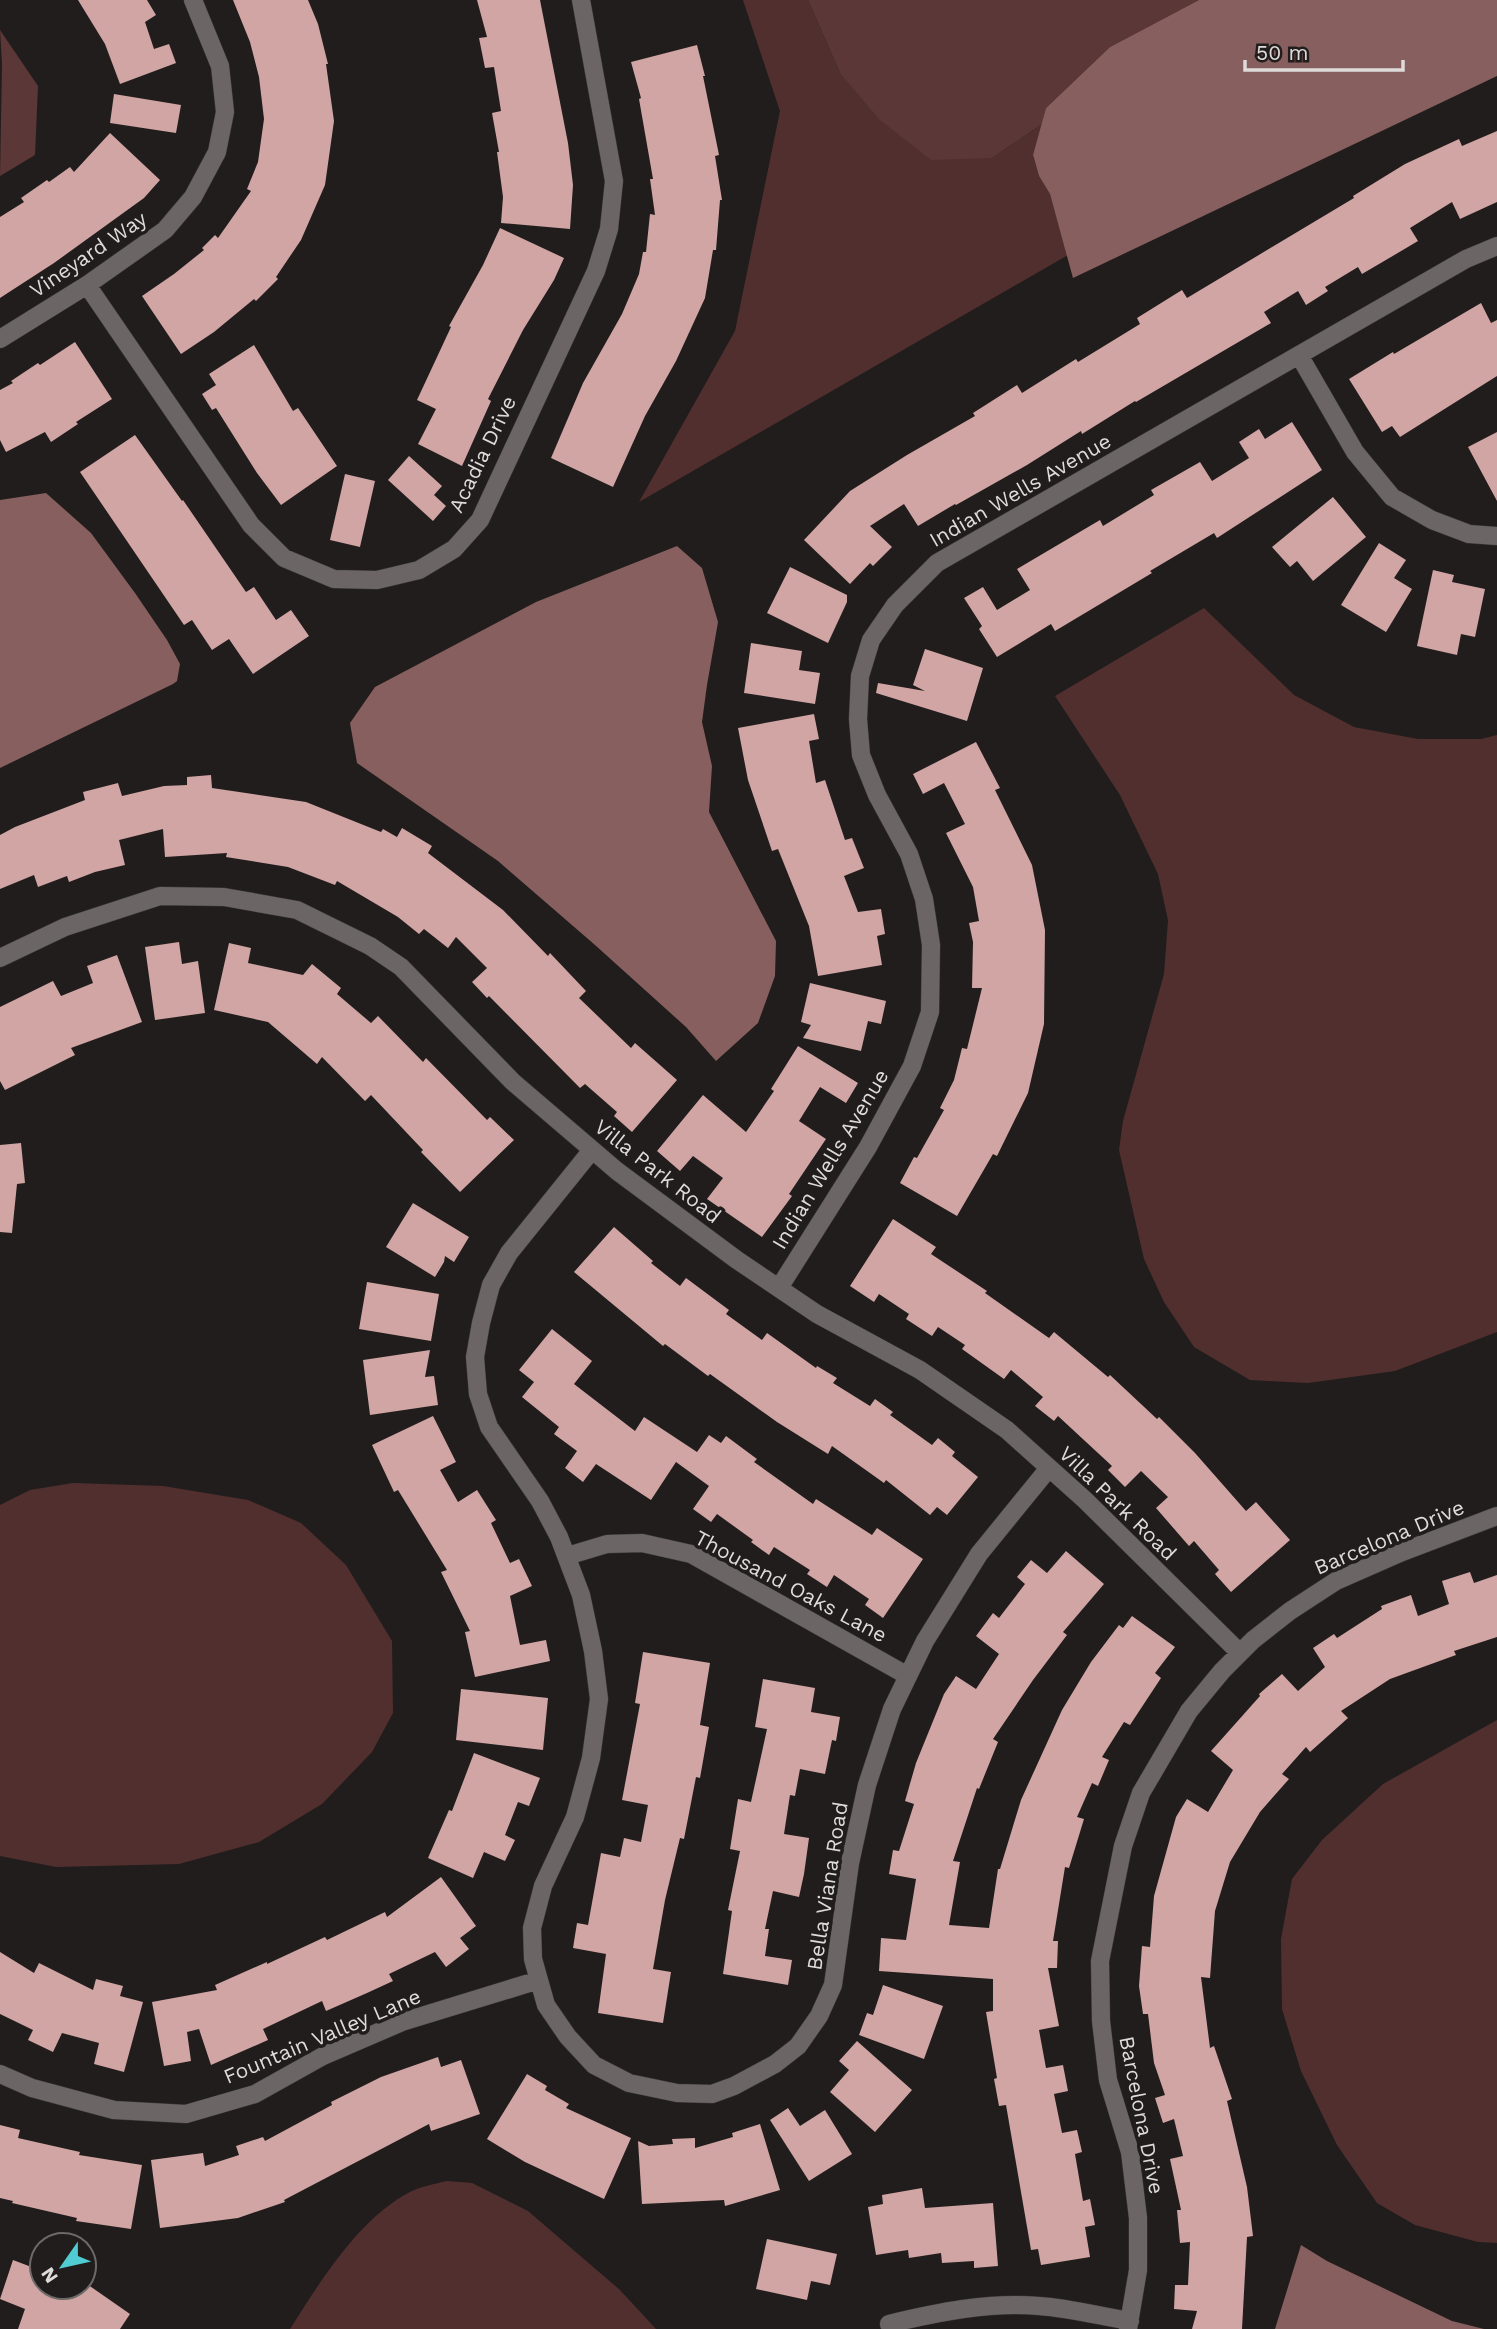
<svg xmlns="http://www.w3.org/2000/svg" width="1497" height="2329" font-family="'Work Sans',sans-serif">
  <rect width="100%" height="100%" fill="#211d1c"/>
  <path fill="#512f2f" d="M743,0H808L840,73L992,158L1042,124L1033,156L1039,176L1050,194L1068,255L639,502L735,331L780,111Z
    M1204,608L1294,695L1354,727L1418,739H1481L1497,735V1332L1395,1371L1308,1383L1250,1380L1194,1347L1164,1302L1144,1259L1119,1150L1123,1121L1164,974L1168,920L1158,874L1120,795L1055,696Z
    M73,1483L163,1486L248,1500L301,1523L346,1565L392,1641L393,1713L372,1752L322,1804L259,1842L179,1864L56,1867L0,1856V1505L30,1490Z
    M1497,1720V2243L1478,2242L1415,2225L1377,2203L1337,2145L1301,2071L1282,2009L1281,1939L1292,1879L1322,1840L1383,1784Z
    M447,2181L472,2183L528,2211L620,2290L656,2329H290C320,2282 359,2218 410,2192C421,2186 435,2184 447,2181Z"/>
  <path fill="#5b3737" d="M808,0H1199L1110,47L1046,108L1042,124L992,158L931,160L880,120L840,73Z
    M0,30L38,86L35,155L0,176L2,64Z"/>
  <path fill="#865f5e" d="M1199,0H1497V76L1073,278L1050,194L1039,176L1033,155L1046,108L1110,47Z
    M46,493L91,533L135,593L167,640L180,664L177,681L173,684L0,768V500Z
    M677,546L702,568L718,622L707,685L702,722L712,766L709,812L776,941L775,976L758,1023L716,1061L686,1027L595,945L498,861L357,763L350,723L375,687L536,602Z
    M1301,2245L1327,2261L1452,2321L1484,2329H1275Z"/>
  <path fill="#d0a5a4" d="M78,0H147L156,15L145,22L154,49L169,44L176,63L120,84L105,44Z
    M233,0H308L318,24L328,64H326L334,121L325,185L301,240L276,277L278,279L256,301L254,299L214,332L181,354L142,296L174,274L204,250L202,248L215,235L218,238L251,191L247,189L258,162L264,119L259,77L250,42Z
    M477,0H540L568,143L573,185L570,229L501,223L503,197L497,152H499L492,113L501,111L494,67L485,68L479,38L487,37Z
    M697,45L705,76H703L719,155L715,156L722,200H720L716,250H713L705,298L676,361L645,416L613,487L551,458L583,383L622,314L639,274L643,252H646L650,214L655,215L650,179H653L639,99L641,98L631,62Z
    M114,94L181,105L176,133L110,123Z
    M1497,131V202L1460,219L1452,202L1410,228L1418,241L1391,257L1362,274L1358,267L1325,287L1328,291L1306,305L1298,291L1264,312L1271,323L1136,402L1135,401L1082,434L1081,431L1027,465L956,505L955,504L918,526L904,504L870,526L892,547L873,566L870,563L850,584L804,540L850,491L907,455L975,416L973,413L1017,385L1022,393L1076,359L1078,362L1140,324L1137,318L1182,290L1187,298L1354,198L1353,196L1405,164L1459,139L1462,146Z
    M110,133L160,180L144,198L54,263L0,298V217L24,202L21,198L47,180L49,182L70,167L74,172Z
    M500,228L564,258L554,280L523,330L488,399L491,401L462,466L418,444L436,409L417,400L451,327L449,326L483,265Z
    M1481,303L1491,323L1497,320V376L1400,437L1392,426L1382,432L1349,379L1393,352L1394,354Z
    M75,342L112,399L76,422L78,424L51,442L45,432L6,452L0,440V390L13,383L11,381L38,363L40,365Z
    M254,345L293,411L298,408L337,466L281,505L257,473L216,408L212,410L202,394L216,385L209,374Z
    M1292,422L1322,470L1217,538L1214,533L1150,571L1152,573L1055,631L1051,624L997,657L979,629L982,626L964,598L983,587L997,610L1030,590L1017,569L1100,520L1103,526L1154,495L1151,490L1200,462L1212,481L1249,458L1239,442L1259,429L1265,439Z
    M1497,432V501L1468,447Z
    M135,435L182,501L183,500L246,592L254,587L276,620L291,610L309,636L253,674L229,639L212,650L192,620L184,625L80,472Z
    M409,456L442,486L434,495L446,506L433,521L388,480Z
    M345,474L375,481L360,547L330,540Z
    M1333,497L1366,537L1313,581L1297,561L1290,567L1272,547Z
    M1379,543L1406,560L1394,578L1412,589L1386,632L1341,605Z
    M790,567L847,595V602L828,643L767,613Z
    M1433,570L1454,575L1452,582L1485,589L1475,637L1461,634L1457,655L1417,646Z
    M751,643L802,651L799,670L820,673L815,704L744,693Z
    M925,649L983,668L967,721L876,693L878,683L925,691L913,685Z
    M814,714L819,739L809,741L816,783L825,780L845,840L852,838L864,868L844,876L858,912L881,909L885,934L877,936L882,965L818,976L809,926L778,849L772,851L748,780L738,728Z
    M976,742L1000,788L995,790L1032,865L1045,930L1044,1024L1028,1093L997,1156L993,1154L957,1216L900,1183L914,1157L917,1158L944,1110L940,1108L954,1080L962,1048L967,1049L982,988H972L973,942L969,923L979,921L973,887L946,833L965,824L944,783L923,794L913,774Z
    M211,775L212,788L306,802L381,832L383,829L397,837L402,828L432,846L428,853L503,910L548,956L550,953L586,991L579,998L631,1048L635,1043L677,1080L632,1132L614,1116L617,1112L585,1084L580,1088L489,996L487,998L472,982L487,968L456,937L448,948L424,929L419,934L398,917L337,881L335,885L288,867L226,857L227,853L165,857L163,829L119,840L125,865L95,872L69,882L67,876L38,887L34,875L0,889V835L15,827L85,800L83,792L118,783L122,796L164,786L187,785V777Z
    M179,942L182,964L198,961L205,1013L155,1020L145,947Z
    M229,943L251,948L248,963L303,975L312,964L341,988L337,994L371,1023L378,1016L423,1062L426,1058L487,1120L490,1117L514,1140L460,1192L421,1152L423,1150L371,1095L365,1101L322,1057L317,1064L268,1022L214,1010Z
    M117,955L142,1022L71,1048L75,1055L5,1090L0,1081V1007L53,981L61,996L93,983L87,966Z
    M810,983L886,1001L881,1024L868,1021L861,1051L803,1038L811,1025L801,1022Z
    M798,1046L858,1083L846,1103L820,1087L799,1121L826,1139L789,1194L792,1196L762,1237L707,1199L723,1178L693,1156L680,1171L657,1151L703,1095L746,1132L774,1091L771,1089Z
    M21,1143L25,1183L17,1184L12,1233L0,1232V1145Z
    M413,1203L469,1237L454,1262L445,1256L444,1262L435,1277L386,1247Z
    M893,1219L936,1247L931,1254L987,1291L985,1293L1049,1338L1054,1332L1108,1377L1110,1375L1157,1419L1159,1417L1195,1453L1246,1511L1256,1502L1290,1540L1231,1592L1215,1574L1219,1570L1194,1541L1189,1546L1156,1508L1168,1497L1141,1471L1125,1487L1108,1470L1112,1466L1058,1416L1054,1421L1035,1406L1043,1397L1011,1370L1004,1379L962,1349L965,1345L938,1327L932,1336L906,1319L909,1314L879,1294L874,1302L850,1286Z
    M614,1227L653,1261L651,1263L680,1286L686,1278L729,1310L726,1314L762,1340L767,1333L816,1368L817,1366L837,1378L833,1383L870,1406L875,1399L893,1412L890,1415L932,1445L938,1438L955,1452L952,1456L978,1477L947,1515L937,1507L930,1515L886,1480L884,1483L832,1446L828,1454L777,1422L710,1374L708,1376L665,1344L663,1346L574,1272Z
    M367,1282L439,1294L431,1341L359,1329Z
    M552,1329L592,1361L574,1384L635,1431L644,1417L697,1452L709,1435L721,1443L726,1436L757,1459L754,1462L813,1504L816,1499L872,1535L877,1528L923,1559L883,1618L865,1605L869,1599L834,1575L827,1587L807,1574L810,1570L774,1547L769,1555L751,1542L753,1540L717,1514L711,1522L693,1509L709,1486L676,1462L651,1500L596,1464L583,1482L565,1468L577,1451L554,1434L559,1427L522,1397L534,1382L519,1370Z
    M430,1350L425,1377L434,1376L438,1405L370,1415L363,1360Z
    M433,1416L456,1462L440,1470L458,1502L477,1490L496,1520L491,1523L510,1563L519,1559L532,1586L510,1596L520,1645L546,1640L550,1661L475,1677L465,1632L470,1631L441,1572L447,1570L398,1490L394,1492L372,1445Z
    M1066,1551L1104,1584L1063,1632L1067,1635L1033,1680L993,1739L998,1742L979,1789L977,1788L953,1861L960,1862L949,1925L989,1928L998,1869H1000L1021,1800L1062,1710L1091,1662L1119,1625L1123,1628L1132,1616L1175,1647L1155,1673L1161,1678L1130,1725L1124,1722L1102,1757L1109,1760L1098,1786L1092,1783L1077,1817L1084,1819L1069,1868L1065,1867L1053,1941H1058L1057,1968H1048L1059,2026L1039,2030L1046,2068L1063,2065L1068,2091L1054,2094L1062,2133L1077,2130L1082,2152L1075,2154L1083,2201L1090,2199L1095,2225L1085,2227L1090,2257L1041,2265L1038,2249L1031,2250L1006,2105L999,2106L994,2079L997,2078L986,2012L993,2011V1979L879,1971L881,1938L906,1940L916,1879L889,1874L893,1850L899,1851L914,1804L905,1801L916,1763L944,1694L956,1676L976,1689L999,1654L976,1636L993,1613L999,1618L1025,1584L1017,1577L1031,1560L1047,1573Z
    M1470,1572L1474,1583L1497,1575V1637L1454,1651L1456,1655L1390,1679L1341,1711L1348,1718L1310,1752L1306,1747L1282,1774L1289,1779L1260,1812L1230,1862L1215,1911L1210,1978L1201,1977L1210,2048L1214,2046L1232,2099L1227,2101L1247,2187L1253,2236L1247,2237L1242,2329H1192L1197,2311L1174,2309L1175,2285H1188L1190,2242L1180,2243L1177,2210H1181L1170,2159L1183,2156L1174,2119L1163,2123L1155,2098L1165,2095L1154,2063L1148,2014H1143L1139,1986L1142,1946L1150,1947L1154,1896L1176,1817L1187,1799L1208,1812L1233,1770L1211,1751L1260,1696L1259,1694L1282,1674L1298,1691L1325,1667L1313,1648L1334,1634L1337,1638L1382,1609L1381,1606L1411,1595L1418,1616L1449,1604L1442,1581Z
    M643,1652L710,1663L700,1725L709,1727L700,1778L696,1777L684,1839L680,1838L665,1900L653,1969L671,1972L663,2023L598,2013L606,1954L573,1948L577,1923L588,1925L601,1853L620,1857L624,1838L641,1842L648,1805L622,1800L640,1704L635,1703Z
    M763,1679L815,1688L811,1712L840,1717L836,1741L832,1740L825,1774L800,1769L795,1796L790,1795L784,1834L809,1838L804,1874L799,1897L773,1891L765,1929H769L765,1956L792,1960L788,1985L723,1974L732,1911L728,1910L740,1851L730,1849L738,1799L751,1802L767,1729L755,1727Z
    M461,1689L548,1698L543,1750L456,1740Z
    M474,1753L540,1778L529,1806L518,1802L505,1835L515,1840L505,1861L484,1852L473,1878L428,1858L449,1810L452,1811Z
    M441,1877L476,1926L460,1938L469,1949L446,1967L435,1952L389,1974L393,1981L367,1993L326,2011L322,2001L263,2029L268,2040L211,2065L199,2029L187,2032L191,2061L164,2066L152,2002L217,1990L215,1985L267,1962V1964L325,1937L327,1940L385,1912L387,1917Z
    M0,1952L34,1973L39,1963L93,1990L96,1979L123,1986L120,1996L143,2002L124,2072L94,2064L99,2043L62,2033L53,2052L28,2040L33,2030L0,2014Z
    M883,1985L943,2006L924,2059L859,2035L867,2013L873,2015Z
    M857,2041L912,2090L875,2132L830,2092L849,2070L839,2061Z
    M438,2057L441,2067L461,2060L480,2114L431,2131L429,2124L284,2200L285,2202L238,2218L160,2228L151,2160L203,2153L205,2166L239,2155L236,2146L263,2137L265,2141L332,2105L331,2102L381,2077Z
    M527,2074L547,2086L545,2090L569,2104L566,2108L631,2138L604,2199L525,2162L487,2139Z
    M788,2108L800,2126L825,2110L852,2154L809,2181L770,2120Z
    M760,2124L780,2190L725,2206L724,2200L642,2204L638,2141L649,2146L673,2144L672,2139L695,2138V2148L733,2137L732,2133Z
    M0,2125L20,2130L18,2138L80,2152L79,2155L142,2165L131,2229L76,2221L77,2218L12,2203L13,2201L0,2198Z
    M922,2188L925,2208L993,2203L998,2266L974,2268V2261L942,2263L941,2253L909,2258L908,2250L876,2255L868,2207L883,2204L882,2195Z
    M767,2239L837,2254L830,2285L811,2281L807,2300L756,2289Z
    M13,2260L42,2271V2287H84V2282L130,2314L120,2329H18L25,2309L0,2299Z"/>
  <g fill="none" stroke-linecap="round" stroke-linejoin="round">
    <defs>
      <path id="minor" d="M87,285L251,525L284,558L334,579L377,580L419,570L454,549L480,520L596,271L609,229L614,181L581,0
        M0,339L87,285L165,230L193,197L217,152L225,112L220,66L193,0
        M1299,355L1355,452L1392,497L1432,520L1469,534L1497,536
        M0,958L65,927L160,896L224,897L297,910L370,946L401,967L513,1082L617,1171L737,1260L817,1314L920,1370L1007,1430L1085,1500L1240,1653
        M592,1150L509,1253L491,1285L481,1323L475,1357L478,1394L489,1427L540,1501L559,1537L581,1595L593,1651L599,1699L591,1758L575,1817L543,1886L532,1928L533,1959L546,2005L568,2037L594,2065L629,2083L677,2093L712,2094L734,2086L775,2064L798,2046L819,2016L833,1985L850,1863L867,1785L892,1709L925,1641L979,1554L1049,1468
        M779,1288L868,1147L912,1066L930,1012L931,945L924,899L909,854L877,795L861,755L858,719L860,676L871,640L895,605L937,563L1466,259L1497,246
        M567,1556L607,1544L642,1543L691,1554L908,1676
        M0,2074L32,2088L114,2110L186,2114L255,2094L323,2056L402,2022L539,1980
        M889,2324C938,2312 988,2302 1039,2306C1069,2308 1100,2316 1130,2321
        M1128,2329L1138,2270V2218L1130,2152L1108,2080L1101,2021L1100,1961L1123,1846L1141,1793L1189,1711L1222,1671L1253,1640L1290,1611L1336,1581L1402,1552L1497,1516"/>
    </defs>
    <use href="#minor" stroke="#3e3a3a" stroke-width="19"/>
    <use href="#minor" stroke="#6b6565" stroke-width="18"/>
  </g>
  <g text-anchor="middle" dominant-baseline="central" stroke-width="7" stroke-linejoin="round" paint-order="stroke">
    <g font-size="21" fill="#dfdbdb" stroke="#211d1c">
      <text transform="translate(88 254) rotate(-34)">Vineyard Way</text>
      <text transform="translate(482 454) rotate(-64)">Acadia Drive</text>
      <text transform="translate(1020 490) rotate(-30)">Indian Wells Avenue</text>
      <text transform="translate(830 1159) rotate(-59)">Indian Wells Avenue</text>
      <text transform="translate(658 1171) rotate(38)">Villa Park Road</text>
      <text transform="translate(1118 1503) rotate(44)">Villa Park Road</text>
      <text transform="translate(1389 1537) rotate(-23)">Barcelona Drive</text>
      <text transform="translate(791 1586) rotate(28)">Thousand Oaks Lane</text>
      <text transform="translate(827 1886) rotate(-81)">Bella Viana Road</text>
      <text transform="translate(322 2036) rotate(-23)">Fountain Valley Lane</text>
      <text transform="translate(1142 2115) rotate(79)">Barcelona Drive</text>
    </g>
  </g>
  <g transform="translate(63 2266) rotate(236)"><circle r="33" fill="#211d1c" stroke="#6d6968" stroke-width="2"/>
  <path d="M0-5L12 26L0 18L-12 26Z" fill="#51ccd2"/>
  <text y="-10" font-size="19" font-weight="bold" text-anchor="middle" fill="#dfdbdb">N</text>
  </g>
  <path d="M1245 60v10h158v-10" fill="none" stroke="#dfdbdb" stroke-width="3.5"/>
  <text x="1256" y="60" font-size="21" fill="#dfdbdb" stroke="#211d1c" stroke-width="5" paint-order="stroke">50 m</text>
</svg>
